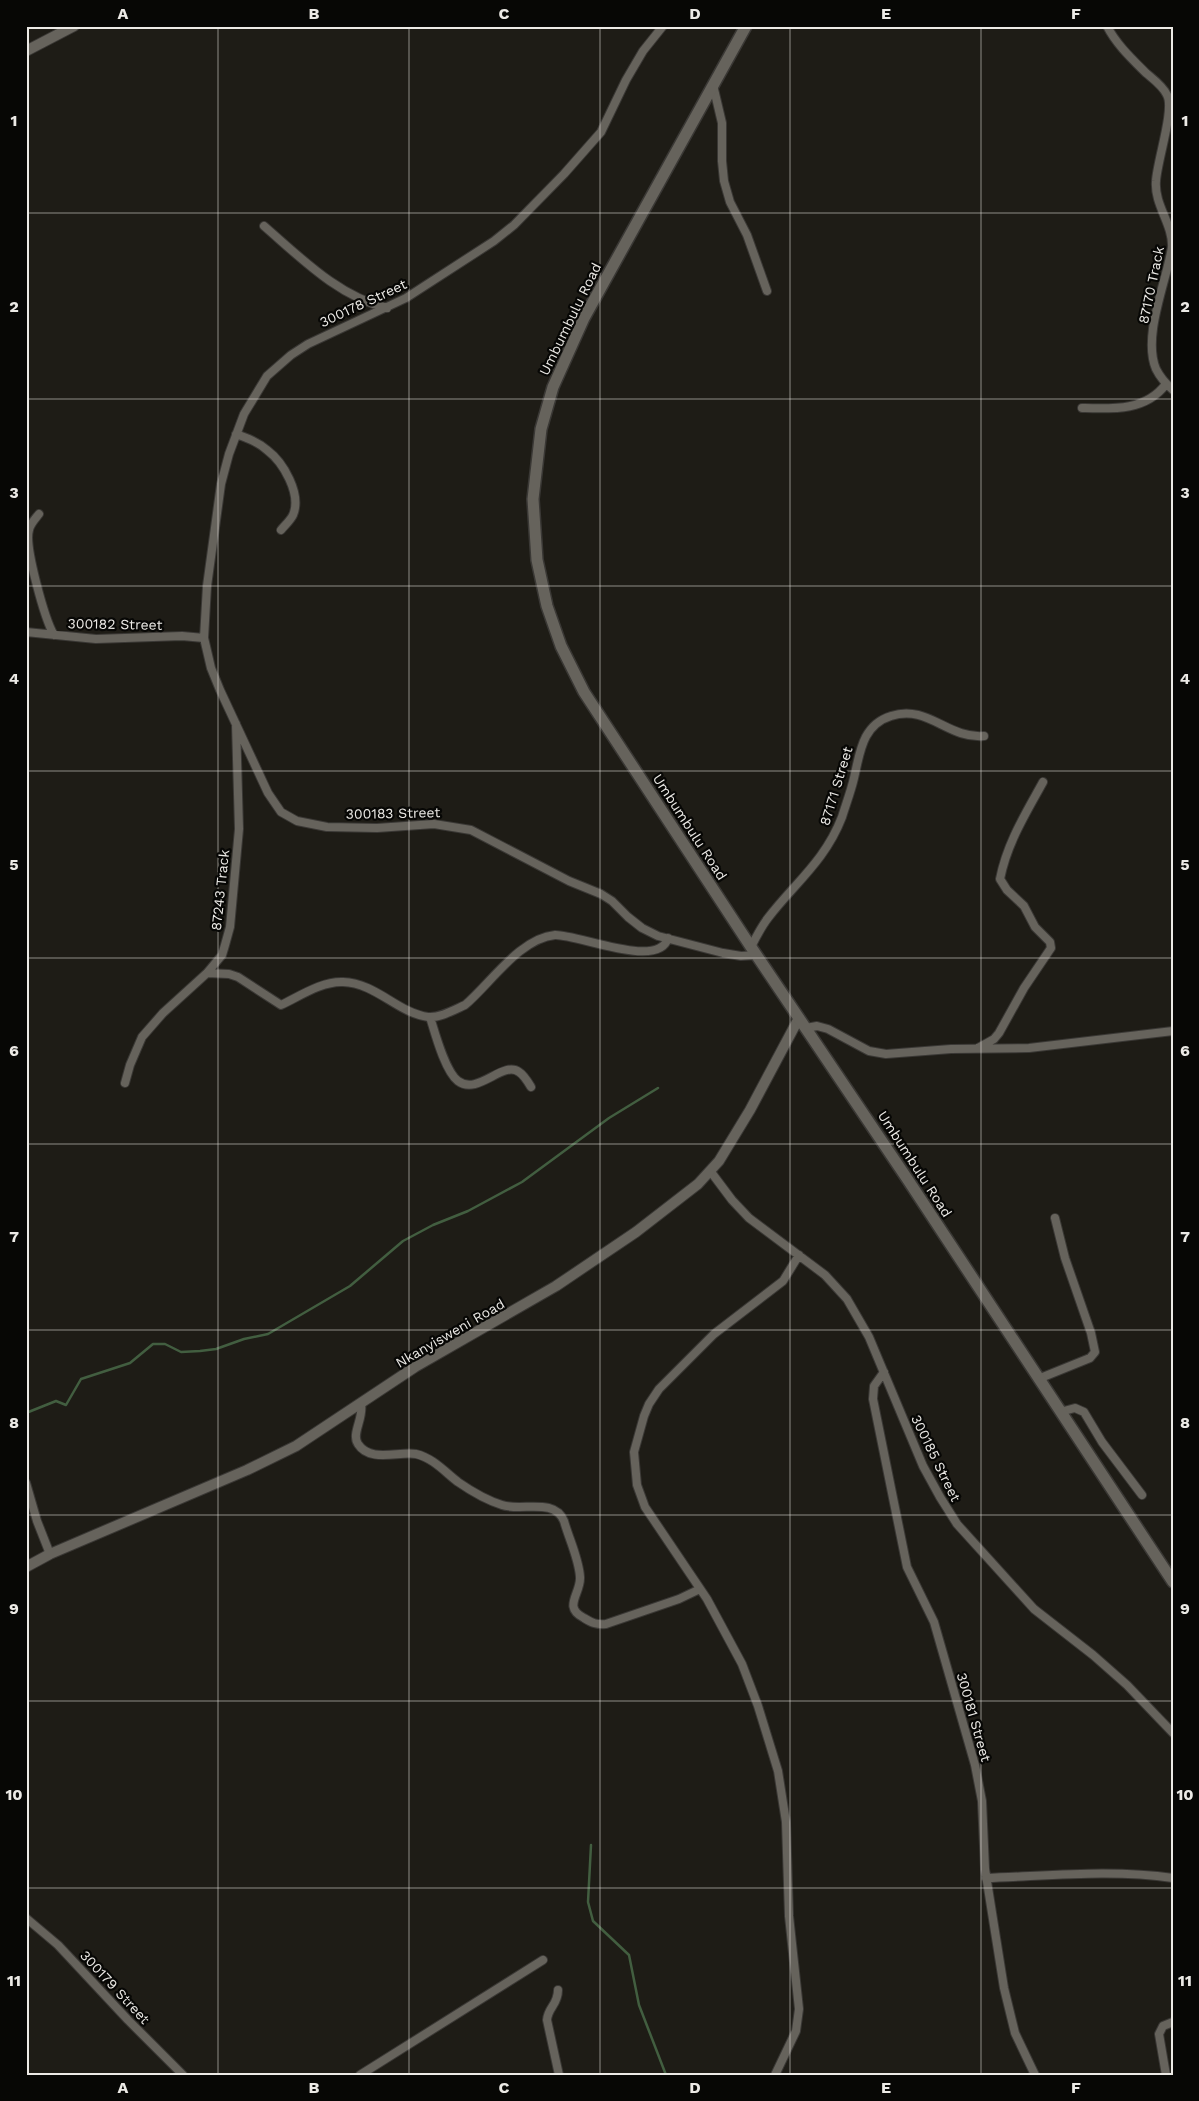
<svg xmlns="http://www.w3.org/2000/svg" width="1199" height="2101" font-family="'Work Sans',sans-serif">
  <rect width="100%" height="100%" fill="#1e1c16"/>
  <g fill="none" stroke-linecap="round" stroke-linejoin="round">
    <path stroke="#425e40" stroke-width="2.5" d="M26,1413L56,1401L66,1405L81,1379L130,1363L153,1344H165L181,1352L200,1351L216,1349L244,1339L268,1334L350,1286L403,1241L433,1225L468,1211L522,1182L609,1118L658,1088
      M591,1845L588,1902L593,1921L629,1955L639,2005L666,2075"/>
    <defs>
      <path id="minor" d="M663,26L643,51L626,80L601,132L564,174L514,225L494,241L406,298L308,344L291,355L267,376L244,414L229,454L221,484L207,586L204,638L211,668L220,690L268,793L281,812L297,821L327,827L377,828L434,824L471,830L569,881L601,894L612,901L628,917L642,928L658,936L723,953L741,956L757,955
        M1107,26C1116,44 1132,59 1146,73C1153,79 1163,86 1167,95C1175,109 1157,161 1156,181C1154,205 1173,224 1172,247C1167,280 1142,336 1156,369C1160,377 1166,384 1173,390
        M713,85L722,123V161L724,181L730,202L747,235L767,291
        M264,226C301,258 339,297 387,308
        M1082,408C1113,409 1146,411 1166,384
        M236,434C247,438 258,442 267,450C283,462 302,494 293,515C290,521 285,525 281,530
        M39,514C35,519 30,524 29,530C24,546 45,620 54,635
        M26,632L96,639L182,636L204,638
        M751,947C756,937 761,927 768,918C795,883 825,861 842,817C846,804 851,791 854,778C860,753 862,725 891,716C928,704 947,739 984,736
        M207,973L229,974L238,977L281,1005C300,996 322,981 343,982C376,983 398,1013 428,1017C440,1018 454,1010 465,1005C490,984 520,938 555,935C577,934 659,970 668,938
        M430,1017C435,1033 445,1071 458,1081C478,1096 503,1060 519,1072C524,1075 528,1082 531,1087
        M806,1028L817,1026L828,1029L869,1051L886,1054L951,1049L1029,1048L1173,1031
        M978,1048L994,1039L999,1033L1024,988L1051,948L1050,942L1035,927L1024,906L1007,890L1000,879C1007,843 1026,813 1043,782
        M125,1083L130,1065L142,1037L163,1013L207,973L222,955L225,945L230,927L239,829L236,724
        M711,1172L732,1200L749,1218L825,1275L847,1299L869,1337L923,1466L940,1497L957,1524L1034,1609L1093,1655L1127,1685L1173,1733
        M884,1372L874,1386L873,1399L907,1567L934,1622L975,1765L982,1801L985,1869L1004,1988L1015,2033L1035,2075
        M1038,1379L1090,1358L1095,1352L1091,1333L1065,1258L1055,1218
        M361,1404C364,1418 351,1434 358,1444C370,1463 399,1451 416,1454C433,1458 445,1472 458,1482C471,1491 486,1500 502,1505C521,1512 554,1497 564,1521C569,1539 579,1559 580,1577C581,1594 562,1607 584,1618C592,1623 597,1625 606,1624L679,1599L700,1589
        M1060,1412L1075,1408L1084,1412L1102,1442L1142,1495
        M26,1483L37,1521L50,1554
        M986,1878C1048,1876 1111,1869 1173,1878
        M26,1918L58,1945L128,2020L183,2075
        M558,1990C558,2005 548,2007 547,2020L559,2075
        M360,2075L543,1960
        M775,2075L796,2031L799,2009L789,1916L786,1822L778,1771L758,1706L742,1664L707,1599L645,1507L637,1485L634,1452L644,1416L649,1404L659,1389L714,1334L783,1281L799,1255
        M1166,2075L1159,2034L1163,2026L1173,2022"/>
      <path id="tertiary" d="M26,51L74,26
        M26,1567L50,1554L247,1470L296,1446L415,1367L556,1286L636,1232L698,1184L719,1161L750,1110L799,1018"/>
      <path id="secondary" d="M746,26L584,318L553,387L541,429L533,499L537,560L547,606L561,646L584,692L751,947L908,1180L1173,1582"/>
    </defs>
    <use href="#minor" stroke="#3a3835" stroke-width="10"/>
    <use href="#tertiary" stroke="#3a3835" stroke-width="12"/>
    <use href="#secondary" stroke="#3a3835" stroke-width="14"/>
    <use href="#minor" stroke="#66635c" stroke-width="8"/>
    <use href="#tertiary" stroke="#66635c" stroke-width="10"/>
    <use href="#secondary" stroke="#66635c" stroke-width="11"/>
  </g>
  <path fill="none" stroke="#eceae6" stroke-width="1" stroke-opacity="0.55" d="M218,26V2075M409,26V2075M600,26V2075M790,26V2075M981,26V2075M26,213H1173M26,399H1173M26,586H1173M26,771H1173M26,958H1173M26,1144H1173M26,1330H1173M26,1515H1173M26,1701H1173M26,1888H1173"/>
  <g text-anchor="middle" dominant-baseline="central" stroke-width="4.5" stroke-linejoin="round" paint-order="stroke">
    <g font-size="14" fill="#eceae6" stroke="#070705">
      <text transform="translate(1151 285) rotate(-78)">87170 Track</text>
      <text transform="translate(363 303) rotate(-25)">300178 Street</text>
      <text transform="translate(570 319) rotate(-64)">Umbumbulu Road</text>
      <text transform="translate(115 624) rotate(1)">300182 Street</text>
      <text transform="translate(836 786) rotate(-73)">87171 Street</text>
      <text transform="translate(393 813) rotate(-1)">300183 Street</text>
      <text transform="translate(690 827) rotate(57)">Umbumbulu Road</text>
      <text transform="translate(220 890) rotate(-84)">87243 Track</text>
      <text transform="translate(915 1164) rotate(57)">Umbumbulu Road</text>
      <text transform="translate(450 1333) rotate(-30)">Nkanyisweni Road</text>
      <text transform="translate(936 1458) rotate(64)">300185 Street</text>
      <text transform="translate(974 1717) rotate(74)">300181 Street</text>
      <text transform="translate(115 1987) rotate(47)">300179 Street</text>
    </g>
  </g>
  <rect width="1199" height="2101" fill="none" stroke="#070705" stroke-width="55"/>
  <rect x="28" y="28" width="1144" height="2046" fill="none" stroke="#eceae6" stroke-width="2"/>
  <g font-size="16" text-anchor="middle" font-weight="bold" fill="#eceae6">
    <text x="123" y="19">A</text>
    <text x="314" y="19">B</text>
    <text x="504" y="19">C</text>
    <text x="695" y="19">D</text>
    <text x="886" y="19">E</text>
    <text x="1076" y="19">F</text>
    <text x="14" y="126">1</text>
    <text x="1185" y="126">1</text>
    <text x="14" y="312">2</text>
    <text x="1185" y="312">2</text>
    <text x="14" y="498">3</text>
    <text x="1185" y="498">3</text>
    <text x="14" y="684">4</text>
    <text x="1185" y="684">4</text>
    <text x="14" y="870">5</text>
    <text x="1185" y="870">5</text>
    <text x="14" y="1056">6</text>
    <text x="1185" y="1056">6</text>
    <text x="14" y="1242">7</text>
    <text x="1185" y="1242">7</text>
    <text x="14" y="1428">8</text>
    <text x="1185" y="1428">8</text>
    <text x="14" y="1614">9</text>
    <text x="1185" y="1614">9</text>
    <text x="14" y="1800">10</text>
    <text x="1185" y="1800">10</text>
    <text x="14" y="1986">11</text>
    <text x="1185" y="1986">11</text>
    <text x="123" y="2093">A</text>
    <text x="314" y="2093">B</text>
    <text x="504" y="2093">C</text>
    <text x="695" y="2093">D</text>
    <text x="886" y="2093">E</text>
    <text x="1076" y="2093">F</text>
  </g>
</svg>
